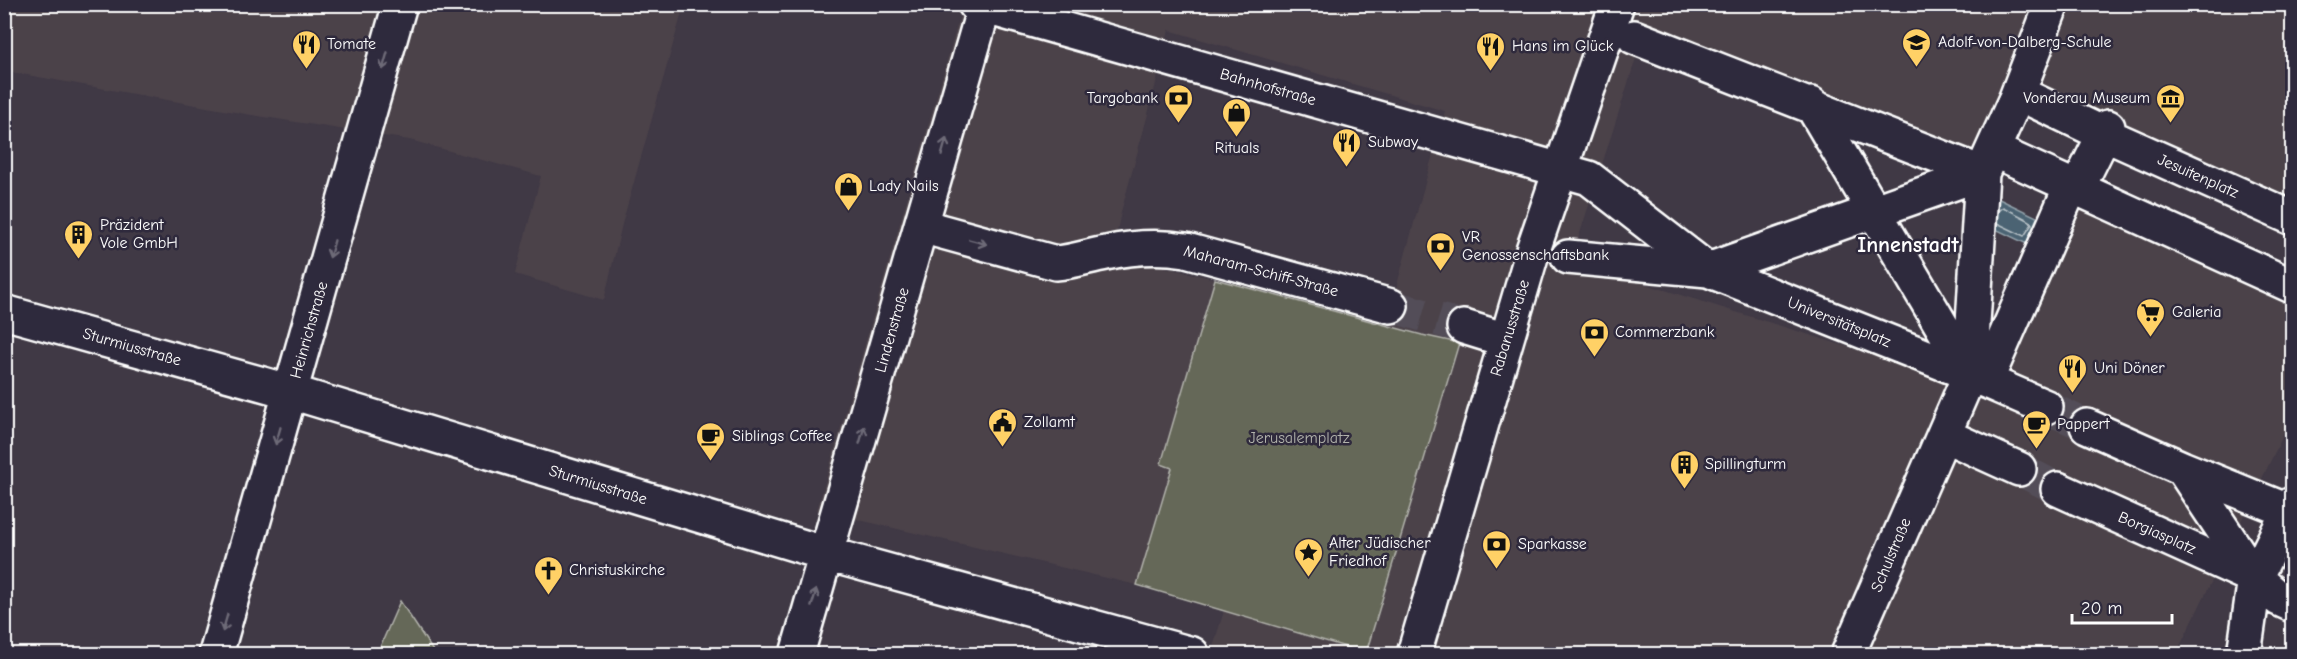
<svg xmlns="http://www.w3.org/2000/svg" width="2297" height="659" font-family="'Comic Neue',sans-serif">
  <rect width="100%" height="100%" fill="#403945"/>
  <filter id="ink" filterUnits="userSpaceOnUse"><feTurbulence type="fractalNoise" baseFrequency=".0167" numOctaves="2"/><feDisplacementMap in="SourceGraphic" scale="12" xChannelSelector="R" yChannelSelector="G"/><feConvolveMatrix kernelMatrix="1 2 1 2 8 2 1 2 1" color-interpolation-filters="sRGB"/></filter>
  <g filter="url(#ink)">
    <path fill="#4c434a" d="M4,5H684L622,224L604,300L515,274L541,176L410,140L252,115L5,71Z
      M963,5H2036L1977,153L1815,90L1645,30L1571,261L1906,365L1970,390L2059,194L2292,280V417L2176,654H1211L1224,611L1366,653L1459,345L1386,325L1445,111L1169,30L1152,99L1121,212L1112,255L1215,279L1161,463L1172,467L1137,585L817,510Z
      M2062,5H2292V212L2029,92Z"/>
    <path fill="#656758" stroke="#b2b3ac" stroke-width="1.5" d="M1215,279L1422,335L1459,343L1366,653L1137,585L1172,468L1161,464Z
      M400,601L435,654H377Z"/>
    <path fill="#4b6473" stroke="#93a2ab" stroke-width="1.5" d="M1997,198L2041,219L2029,245L1985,224Z"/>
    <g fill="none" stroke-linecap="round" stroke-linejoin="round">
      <path stroke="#b7c1c7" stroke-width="1.5" d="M1997,223L2024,236L2032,224L2030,221L2003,207L1998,211"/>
      <path stroke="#534d58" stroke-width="33" stroke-dasharray="33 16" stroke-linecap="butt" d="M1391,306L1464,327
        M2046,407L2087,426
        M2019,469L2058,489"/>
      <defs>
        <path id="minor" d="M975,4L1589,178L1708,270L1970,374L2046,407
          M1634,37L1982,173
          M2018,93L2104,134L2292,218
          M1811,104L1970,374
          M1993,150L2292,286
          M2077,189L2108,127
          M921,226L1056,263C1073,262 1089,256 1106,253C1133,247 1160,246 1186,250L1391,306
          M1568,257L1708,270L1982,173
          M4,312L291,392L827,554L1192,654
          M1464,327L1506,340
          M1986,381L2071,186
          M2087,426L2182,468L2255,578L2279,599L2292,605
          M1944,435L2019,469
          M2182,468L2288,511
          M2058,489L2255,578
          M216,654L400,4
          M797,654L985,4
          M1414,654L1533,250L1617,4
          M1848,654L1970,374L1982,173L2016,98L2052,4
          M2244,654L2255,578L2292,504"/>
      </defs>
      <use href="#minor" stroke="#fff" stroke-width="38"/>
      <use href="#minor" stroke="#2f2a3d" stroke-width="33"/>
    </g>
    <defs><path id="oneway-shaft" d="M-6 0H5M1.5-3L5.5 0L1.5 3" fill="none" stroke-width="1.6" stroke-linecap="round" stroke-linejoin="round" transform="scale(1.5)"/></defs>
    <g stroke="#6d6a77">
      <use href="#oneway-shaft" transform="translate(385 61) rotate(106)"/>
      <use href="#oneway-shaft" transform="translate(944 147) rotate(-74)"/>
      <use href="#oneway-shaft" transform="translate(978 242) rotate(15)"/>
      <use href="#oneway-shaft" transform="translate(332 249) rotate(106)"/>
      <use href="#oneway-shaft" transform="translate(862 435) rotate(-74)"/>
      <use href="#oneway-shaft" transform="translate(278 436) rotate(106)"/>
      <use href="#oneway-shaft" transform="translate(814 598) rotate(-73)"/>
      <use href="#oneway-shaft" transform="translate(225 623) rotate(106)"/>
    </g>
  </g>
  <defs>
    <symbol id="school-pin" viewBox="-11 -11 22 30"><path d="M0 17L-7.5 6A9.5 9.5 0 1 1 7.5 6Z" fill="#ffd166" stroke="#2f2a3d"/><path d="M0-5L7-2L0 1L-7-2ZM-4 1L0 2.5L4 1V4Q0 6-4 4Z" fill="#111"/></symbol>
    <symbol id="restaurant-pin" viewBox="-11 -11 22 30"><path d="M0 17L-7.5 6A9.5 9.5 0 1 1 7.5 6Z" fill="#ffd166" stroke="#2f2a3d"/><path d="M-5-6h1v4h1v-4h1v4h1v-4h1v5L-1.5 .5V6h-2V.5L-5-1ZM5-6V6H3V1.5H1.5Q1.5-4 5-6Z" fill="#111"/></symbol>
    <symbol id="bank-pin" viewBox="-11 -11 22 30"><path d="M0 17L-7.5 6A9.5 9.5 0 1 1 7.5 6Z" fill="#ffd166" stroke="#2f2a3d"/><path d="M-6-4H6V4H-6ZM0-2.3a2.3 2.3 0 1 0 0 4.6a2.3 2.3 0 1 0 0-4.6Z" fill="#111"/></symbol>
    <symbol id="museum-pin" viewBox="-11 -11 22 30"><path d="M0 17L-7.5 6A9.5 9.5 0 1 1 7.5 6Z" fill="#ffd166" stroke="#2f2a3d"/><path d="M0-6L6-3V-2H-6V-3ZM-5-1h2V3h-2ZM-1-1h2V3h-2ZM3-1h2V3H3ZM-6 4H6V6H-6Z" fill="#111"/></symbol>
    <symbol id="shop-pin" viewBox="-11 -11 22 30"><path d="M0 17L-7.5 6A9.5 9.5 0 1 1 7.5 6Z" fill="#ffd166" stroke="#2f2a3d"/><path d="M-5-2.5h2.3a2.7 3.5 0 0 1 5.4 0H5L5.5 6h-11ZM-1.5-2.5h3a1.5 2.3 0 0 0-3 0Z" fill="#111"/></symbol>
    <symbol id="building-pin" viewBox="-11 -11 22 30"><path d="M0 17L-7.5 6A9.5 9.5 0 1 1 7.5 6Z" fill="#ffd166" stroke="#2f2a3d"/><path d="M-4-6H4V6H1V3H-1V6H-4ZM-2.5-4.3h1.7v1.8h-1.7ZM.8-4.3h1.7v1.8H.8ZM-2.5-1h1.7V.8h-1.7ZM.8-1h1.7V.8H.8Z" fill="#111"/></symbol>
    <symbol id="supermarket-pin" viewBox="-11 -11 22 30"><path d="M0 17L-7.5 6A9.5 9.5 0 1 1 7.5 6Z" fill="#ffd166" stroke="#2f2a3d"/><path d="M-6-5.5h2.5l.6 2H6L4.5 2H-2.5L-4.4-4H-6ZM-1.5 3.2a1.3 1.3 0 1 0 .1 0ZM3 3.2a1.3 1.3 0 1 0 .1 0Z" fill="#111"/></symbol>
    <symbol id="civic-pin" viewBox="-11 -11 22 30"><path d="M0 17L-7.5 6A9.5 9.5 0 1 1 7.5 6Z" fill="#ffd166" stroke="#2f2a3d"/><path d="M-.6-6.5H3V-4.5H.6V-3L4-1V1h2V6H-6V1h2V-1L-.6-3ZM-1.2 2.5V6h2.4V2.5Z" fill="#111"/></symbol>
    <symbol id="cafe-pin" viewBox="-11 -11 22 30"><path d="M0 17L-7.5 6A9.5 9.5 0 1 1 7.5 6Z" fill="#ffd166" stroke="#2f2a3d"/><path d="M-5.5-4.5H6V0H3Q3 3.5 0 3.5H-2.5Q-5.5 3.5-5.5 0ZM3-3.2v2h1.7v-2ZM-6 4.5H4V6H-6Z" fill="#111"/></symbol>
    <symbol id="sight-pin" viewBox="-11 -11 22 30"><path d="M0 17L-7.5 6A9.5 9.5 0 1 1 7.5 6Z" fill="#ffd166" stroke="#2f2a3d"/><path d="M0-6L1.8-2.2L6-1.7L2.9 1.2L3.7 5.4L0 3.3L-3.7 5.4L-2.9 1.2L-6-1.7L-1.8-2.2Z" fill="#111"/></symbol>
    <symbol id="church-pin" viewBox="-11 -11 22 30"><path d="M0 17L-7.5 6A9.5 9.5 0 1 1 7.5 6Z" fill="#ffd166" stroke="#2f2a3d"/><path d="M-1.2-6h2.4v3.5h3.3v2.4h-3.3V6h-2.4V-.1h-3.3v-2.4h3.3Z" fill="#111"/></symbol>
  </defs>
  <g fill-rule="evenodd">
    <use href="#school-pin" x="1900" y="26" width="33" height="45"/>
    <use href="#restaurant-pin" x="290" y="28" width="33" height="45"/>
    <use href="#restaurant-pin" x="1474" y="30" width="33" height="45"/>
    <use href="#bank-pin" x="1162" y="82" width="33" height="45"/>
    <use href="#museum-pin" x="2154" y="82" width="33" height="45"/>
    <use href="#shop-pin" x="1220" y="96" width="33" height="45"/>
    <use href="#restaurant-pin" x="1330" y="126" width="33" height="45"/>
    <use href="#shop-pin" x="832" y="170" width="33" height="45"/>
    <use href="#building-pin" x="62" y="218" width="33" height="45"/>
    <use href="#bank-pin" x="1424" y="230" width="33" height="45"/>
    <use href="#supermarket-pin" x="2134" y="296" width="33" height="45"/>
    <use href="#bank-pin" x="1578" y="316" width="33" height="45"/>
    <use href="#restaurant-pin" x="2056" y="352" width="33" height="45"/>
    <use href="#civic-pin" x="986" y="406" width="33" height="45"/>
    <use href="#cafe-pin" x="2020" y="408" width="33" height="45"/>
    <use href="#cafe-pin" x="694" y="420" width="33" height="45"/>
    <use href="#building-pin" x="1668" y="448" width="33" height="45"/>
    <use href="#bank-pin" x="1480" y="528" width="33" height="45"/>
    <use href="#sight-pin" x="1292" y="536" width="33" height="45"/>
    <use href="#church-pin" x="532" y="554" width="33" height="45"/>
  </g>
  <g text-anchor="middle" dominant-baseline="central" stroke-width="5" stroke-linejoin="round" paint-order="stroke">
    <g font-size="16" fill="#fff" stroke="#2f2a3d" text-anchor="start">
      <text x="1938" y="42">Adolf-von-Dalberg-Schule</text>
      <text x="327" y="44">Tomate</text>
      <text x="1512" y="46">Hans im Glück</text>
      <text x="1158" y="98" text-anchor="end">Targobank</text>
      <text x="2150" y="98" text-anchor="end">Vonderau Museum</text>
      <text x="1368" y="142">Subway</text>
      <text x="1237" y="148" text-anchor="middle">Rituals</text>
      <text x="869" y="186">Lady Nails</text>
      <text x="100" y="225">Präzident<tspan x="100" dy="18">Vole GmbH</tspan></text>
      <text x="1462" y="237">VR<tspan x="1462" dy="18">Genossenschaftsbank</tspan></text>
      <text x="2172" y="312">Galeria</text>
      <text x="1615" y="332">Commerzbank</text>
      <text x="2094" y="368">Uni Döner</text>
      <text x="1024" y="422">Zollamt</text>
      <text x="2057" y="424">Pappert</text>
      <text x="732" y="436">Siblings Coffee</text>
      <text x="1705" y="464">Spillingturm</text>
      <text x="1329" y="543">Alter Jüdischer<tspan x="1329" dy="18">Friedhof</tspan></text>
      <text x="1518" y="544">Sparkasse</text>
      <text x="569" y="570">Christuskirche</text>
    </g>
    <g font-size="16" fill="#fff" stroke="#2f2a3d">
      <text transform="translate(1268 87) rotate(16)">Bahnhofstraße</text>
      <text transform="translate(2198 176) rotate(24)">Jesuitenplatz</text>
      <text transform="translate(1261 271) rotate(15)">Maharam-Schiff-Straße</text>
      <text transform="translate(1839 322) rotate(22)">Universitätsplatz</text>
      <text transform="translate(1510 328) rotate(-73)">Rabanusstraße</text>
      <text transform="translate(309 330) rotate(-74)">Heinrichstraße</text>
      <text transform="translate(892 330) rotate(-74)">Lindenstraße</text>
      <text transform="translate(132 347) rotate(16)">Sturmiusstraße</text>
      <text transform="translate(598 485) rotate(17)">Sturmiusstraße</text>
      <text transform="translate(2157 533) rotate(24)">Borgiasplatz</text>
      <text transform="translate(1891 555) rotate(-67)">Schulstraße</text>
    </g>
    <g font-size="16" fill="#b2b3ac" stroke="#2f2a3d">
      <text x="1299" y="438">Jerusalemplatz</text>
    </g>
    <g font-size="22" font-weight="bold" fill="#fff" stroke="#2f2a3d">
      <text x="1908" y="245">Innenstadt</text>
    </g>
  </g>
  <rect width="2297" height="659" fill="none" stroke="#2f2a3d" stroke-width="24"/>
  <rect x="12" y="12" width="2273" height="635" fill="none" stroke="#fff" stroke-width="2" filter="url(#ink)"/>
  <path d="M2072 614v9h100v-9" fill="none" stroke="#ffffff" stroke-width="3"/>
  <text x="2081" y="614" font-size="18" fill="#ffffff" stroke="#2f2a3d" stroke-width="4.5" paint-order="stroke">20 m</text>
</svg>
